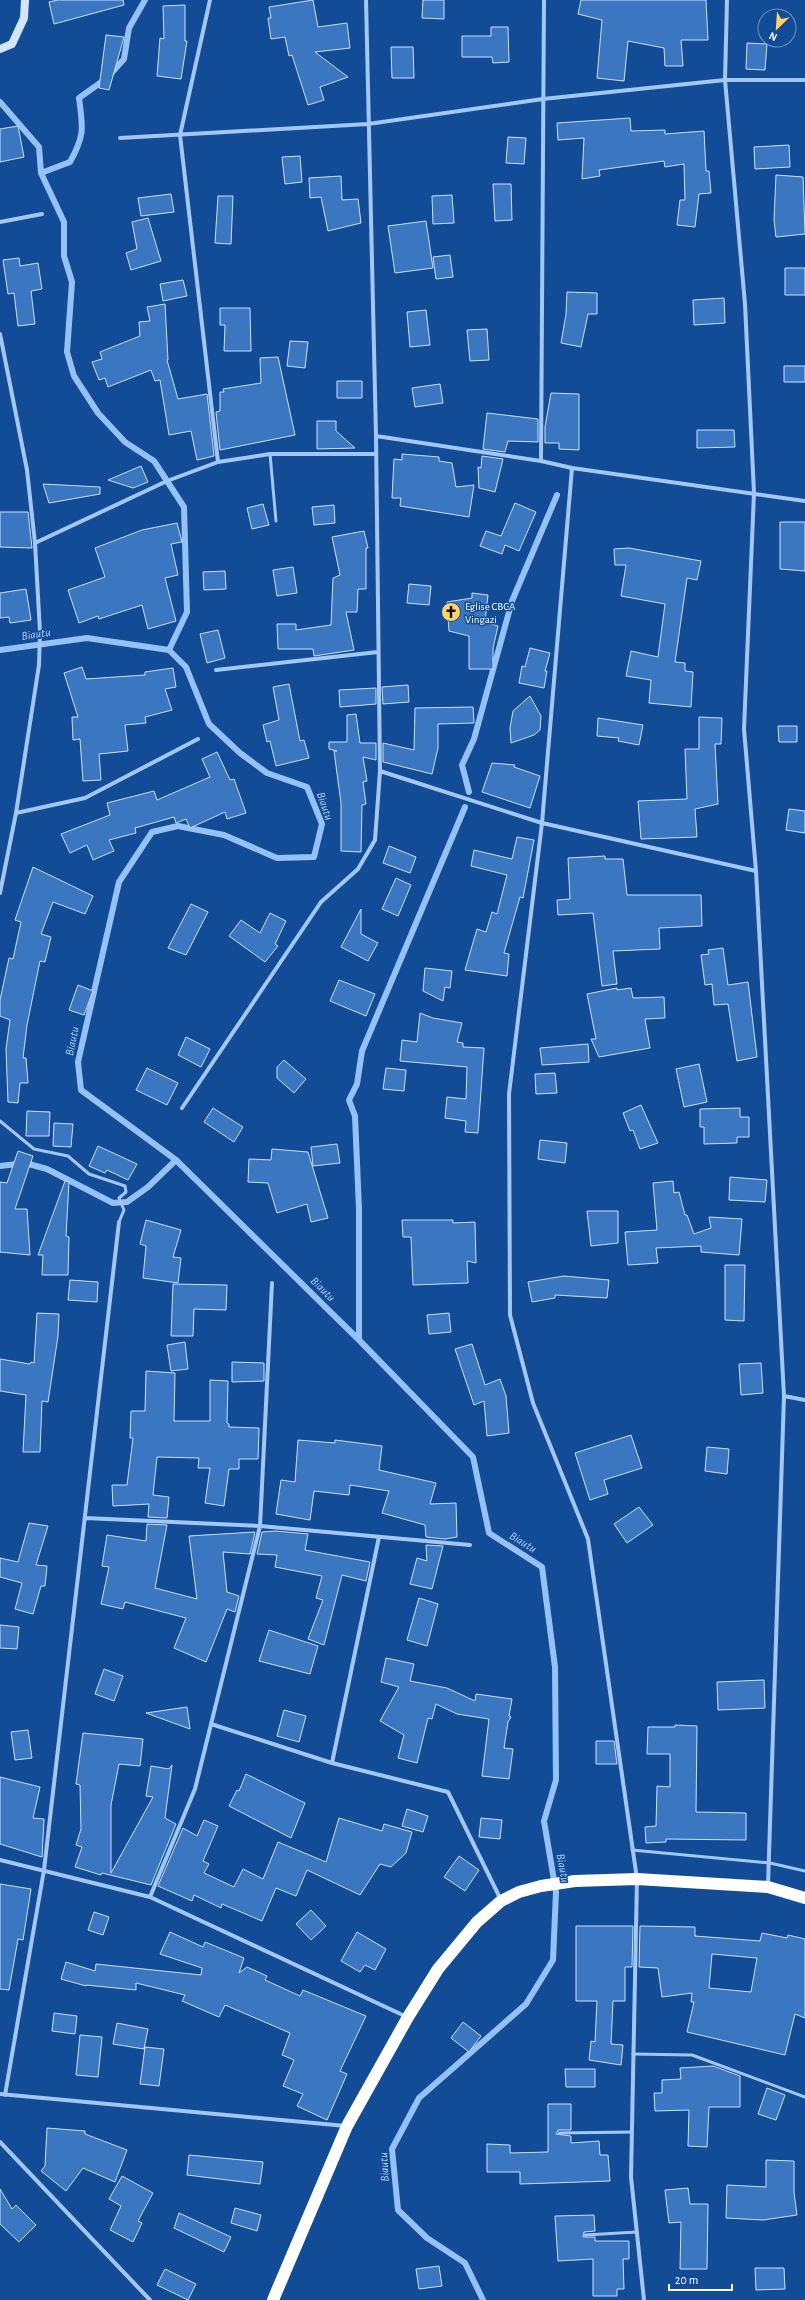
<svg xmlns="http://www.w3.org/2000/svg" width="805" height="2300" font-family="'Alegreya Sans',sans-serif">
  <rect width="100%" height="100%" fill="#124c97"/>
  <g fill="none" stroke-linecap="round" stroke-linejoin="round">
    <path stroke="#95c2f6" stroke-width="6" d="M145,0L129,28L124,59L107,78L79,98C83,128 85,135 70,162L41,173L64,222V256L72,282L67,352L74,376L98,413L125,442L154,461L184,507L187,612L169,650
      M0,102L39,147L41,173
      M0,650L87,638L169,650L186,667L209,724L240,753L267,773L307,787L322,824L314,857L277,858L224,835L178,826L152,832L119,882L78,1062L81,1090L176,1160L359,1340L473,1457L489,1533L542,1567L555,1667L556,1780L544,1821L556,1892L553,1960L526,2004L419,2098L392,2149L398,2210L427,2238L465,2263L483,2300
      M469,792L462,765L474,739L512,601L557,495
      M0,1166L25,1163L47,1169L113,1203L127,1202L148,1187L176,1160
      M359,1340V1209L355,1116L349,1100L357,1084L362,1051L465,807"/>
  </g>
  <path fill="#3b76c0" stroke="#cbe2fd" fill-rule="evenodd" d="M58,0H123L124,5L54,24L49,2Z
    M313,0L318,27L347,23L350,48L315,52L348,77L320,87L324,100L308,105L292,55L289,56L285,37L271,39L268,18H271L269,7Z
    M423,0H444V19L422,18Z
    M581,0H706L708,40H681L683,66H665L664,48L628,41L624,81L597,78L602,20L578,14Z
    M185,5V41H187L181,79L157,76L160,38L164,39L163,6Z
    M491,27H508L509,62L493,63L492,57H462V36H491Z
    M106,35L124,37L109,90L99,88Z
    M747,43L767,44L765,70L746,69Z
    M391,47H413L414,78H392Z
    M630,118L631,131L665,130V134L704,131L706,171H709L711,193L699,194L695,227L677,225L680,200H685L684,164L665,167L664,161L599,170L600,176L582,179L584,138L558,140L557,123Z
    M18,126L24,157L0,162V129Z
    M508,137L526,138L524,164L506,163Z
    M789,145L790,167L755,169L754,147Z
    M300,156L302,182L285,184L282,157Z
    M776,175L803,177L805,234L776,237L774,220Z
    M341,176L342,200L358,199L361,223L328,231L321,197L310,198L309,178Z
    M493,184H511L512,220L495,221Z
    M171,194L174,212L141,216L138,198Z
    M452,195L454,223L433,224L432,196Z
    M218,196H233L231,244L215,243Z
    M148,218L161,261L131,270L126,253L137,249L132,222Z
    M426,221L433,268L395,273L388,226Z
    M450,255L453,277L436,279L433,257Z
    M19,258L20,266L38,263L42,289L31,291L35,324L18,326L14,293L8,294L3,260Z
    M785,268H805V295H785Z
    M183,280L187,296L163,301L160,284Z
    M567,292L597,293V314H588L581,347L561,343L566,314Z
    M724,298L725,323L694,325L693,300Z
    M165,304L168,360H167L178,399L207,394L214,456L197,460L191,431L169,435L160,380L155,381L151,370L108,387L105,378L99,380L92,362L102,359L100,352L140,336L139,322L150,321L147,307Z
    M220,308H250L251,351H224L225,325H220Z
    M426,310L430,345L410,347L407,312Z
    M487,329L489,360L470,361L467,330Z
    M290,341L308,342L305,368L287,366Z
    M278,357L295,435L220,450L216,412L220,411V392H224L223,389L261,383L260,358Z
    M784,366H805V382H784Z
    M337,381H362V398H337Z
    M440,384L443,403L415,407L412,388Z
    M551,393L579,394V450L559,449V443H545V427Z
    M487,413L538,419V442L508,441L505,452L483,449Z
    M317,421H336V431L355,448L317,449Z
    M697,430H734L735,447L697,448Z
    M402,454L439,457V461L452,463L456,487L474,485L469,517L400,506L401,498H392L394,459L402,460Z
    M482,456L503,459L495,492L479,488L478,467L481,468Z
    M141,466L148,482L133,488L108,480Z
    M43,484L100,487V494L49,503Z
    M515,503L536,512L519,551L505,545L502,554L480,546L486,531L501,536Z
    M263,504L269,525L252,529L247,508Z
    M334,505L335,523L314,525L312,507Z
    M0,512H28L32,548L0,547Z
    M780,522H805V571L780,569Z
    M177,523L182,542L171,544L178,575L165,578L176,621L148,629L142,605L99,619L98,616L79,623L68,590L105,577L95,548L142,530Z
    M364,531L368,548H366V589H358L357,612H346L354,650L314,656L313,649H278L277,624H296V630L331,625L333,578L340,575L332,537Z
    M629,548L701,561L697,580L687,578L675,662L685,663V671L693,672L691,707L649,703L651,680L626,676L631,651L658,657L665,604L621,596L626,565H615L614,549Z
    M293,567L297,593L277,596L273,570Z
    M225,571L226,589L204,590L203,572Z
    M409,584L431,586L429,605L407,603Z
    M26,589L31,620L10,623L9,617L0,618V593Z
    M472,593L488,595L485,622L498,626L493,648V669H469V636L449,631L447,602L472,598Z
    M218,630L225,658L207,663L200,634Z
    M530,648L550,653L545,671H547L544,688L519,683L522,666L525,667Z
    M82,667L86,679L145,675V672L173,668L176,687L165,689L172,710L145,717L146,723L125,725L128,751L99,754L101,780L83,781L80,739L73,740L72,717H78L64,673Z
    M289,684L300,741L304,740L309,758L276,766L270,741L267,742L263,725L279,720L273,687Z
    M408,685L409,702L383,704L382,687Z
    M376,688V704L340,707L339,690Z
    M530,696L541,716L540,730L534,735L511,743L510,728L513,711Z
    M473,707L474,723L438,724V748L432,774L383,762V743L414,750L415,708Z
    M356,714L360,743H376V760L363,757L367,781L363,782L366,804L362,805L361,852L341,851V803L334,751H337L329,749V742H347V715Z
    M699,717L722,718L721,744H715L718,804L695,809L697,837L641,839L638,801L687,799L685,749H699Z
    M598,718L643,725L639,745L618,741L619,738L597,736Z
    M778,726H797V742H779Z
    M217,752L230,780L234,779L246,813L227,819L225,812L190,828L186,819L176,823L174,817L135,828L136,833L109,840L114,851L93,860L87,845L70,853L61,834L110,815L107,803L154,791L157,800L210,777L202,759Z
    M492,763L515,765L514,767L540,776L530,808L482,792Z
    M789,809L805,811V833L786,830Z
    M517,837L534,840L523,898L520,897L504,953L509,954L507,976L465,970L477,929L486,932L492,912L497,914L507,875L471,866L474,850L512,859Z
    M389,846L416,857L410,873L383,863Z
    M605,856V859H623L627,895H701L702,926L659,928L660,949L613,951L617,984L602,986L593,913L558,915L557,900L570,899L568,858Z
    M33,867L93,896L85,914L53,902L41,934L51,937L45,962L40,961L27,1025L23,1058H26L28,1083H20L18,1103L8,1102L6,1049L10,1020L0,1016V1000L9,958L13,959L21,922L15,920Z
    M396,878L411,885L398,916L382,909Z
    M191,904L208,912L186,955L168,948Z
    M361,909V934L378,943L368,961L341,947Z
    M270,913L286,921L275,944L278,946L265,962L229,936L241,920L260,933Z
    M723,948L728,985L748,982L757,1057L737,1061L728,1004L714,1005L712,984L705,985L701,955L709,954L708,950Z
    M425,968L452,971L450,988L445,987L443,1001L423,991Z
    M339,980L375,994L366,1016L330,1001Z
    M78,985L93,991L84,1015L69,1010Z
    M617,988V990L631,988L633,998L664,997L665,1018L645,1019L650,1048L599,1057L591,1039H596L587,994Z
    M420,1013L433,1018L462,1023L457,1042L463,1043V1047L484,1048L478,1133L465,1132L466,1121L445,1118L447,1097L466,1099L467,1067L400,1061L402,1040L417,1042Z
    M186,1037L210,1049L201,1067L178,1055Z
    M588,1044L589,1062L542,1065L540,1048Z
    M284,1060L306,1079L294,1093L277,1078V1067Z
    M699,1064L707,1102L684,1107L676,1069Z
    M147,1068L178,1083L167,1105L136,1090Z
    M386,1068L406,1070L404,1091L383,1089Z
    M555,1073L557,1093L536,1094L535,1074Z
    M641,1105L658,1143L640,1149L633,1130L630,1131L623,1113Z
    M213,1108L243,1127L234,1142L204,1122Z
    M740,1108V1117H749V1137H737V1143L704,1144V1127H700V1109Z
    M27,1111L50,1112L49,1136H26Z
    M54,1123L73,1124L71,1147L53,1146Z
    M540,1140L567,1143L565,1163L538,1159Z
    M337,1144L340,1163L313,1166L311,1147Z
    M98,1146L137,1164L128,1180L107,1170L105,1173L89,1166Z
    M272,1149L308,1152L328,1218L311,1222L307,1204L277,1213L268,1183L248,1182L249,1159L271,1160Z
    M18,1151L33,1156L15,1209H27L30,1255L0,1252V1182L7,1183Z
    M730,1177L767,1180L765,1202L729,1200Z
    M65,1181L69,1182L66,1236L69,1237L68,1275H42L43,1255H38Z
    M673,1181L674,1193L679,1192L685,1215H687L694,1234L711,1228L709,1217L742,1219L739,1255L701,1252V1246L656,1248L658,1263L628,1265L625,1232L657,1230L653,1183Z
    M587,1211H618V1243L591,1246Z
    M146,1220L181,1230L173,1257L181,1258L178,1283L143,1278L146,1246L140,1244Z
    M402,1220H453V1223L475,1222L476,1263L467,1261L468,1283L413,1285L411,1237H403Z
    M725,1265H745L744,1321L725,1320Z
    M564,1276L609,1280L607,1298L555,1295V1298L532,1302L528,1282Z
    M70,1280L98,1282L97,1302L68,1300Z
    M173,1284L227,1285L226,1310L194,1309L193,1336H171Z
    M37,1313L59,1314L58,1336L48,1402L42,1401L40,1452H23L26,1395L0,1391V1359L30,1364L31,1362L34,1363Z
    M449,1313L451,1332L429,1334L427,1315Z
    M185,1342L188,1369L171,1371L167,1345Z
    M472,1344L485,1385L500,1379L506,1396L509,1433L487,1436L484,1401L474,1405L455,1349Z
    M232,1362L264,1363V1381L232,1382Z
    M761,1363L763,1393L741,1395L739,1364Z
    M146,1371L175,1373L174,1421H210V1380L228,1381L227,1423L229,1424V1427L259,1428L258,1459H239V1469H229L224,1506L205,1503L210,1468H198L199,1458L157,1457L153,1495L169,1497L167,1518L148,1517L149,1504L113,1506L112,1485H127L133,1438H130L131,1411H145Z
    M631,1435L642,1468L604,1480L608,1494L590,1500L575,1453Z
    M298,1440L335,1443V1440L382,1446L379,1470L436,1483L430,1504L456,1503L457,1537L445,1539L426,1537L425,1525L382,1513L389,1491L350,1485L349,1495L314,1491L310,1520L276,1514L281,1480L295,1482Z
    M707,1447L729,1449L727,1474L705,1471Z
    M639,1507L653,1525L627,1543L614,1524Z
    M29,1523L48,1526L36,1565L47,1566L45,1586H41L33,1614L15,1609L22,1583L0,1577V1558L18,1562Z
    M147,1524L167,1525L155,1588L197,1599L189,1536L255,1532L250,1554L223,1552L227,1592L239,1596L235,1612L227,1609L206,1662L174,1648L186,1618L125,1602L123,1609L101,1604L109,1567L102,1566L107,1535L146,1541Z
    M276,1531L308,1534L305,1550L370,1562L366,1581L342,1575L324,1645L308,1639L323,1600L316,1598L322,1576L275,1567L277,1555L257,1554L262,1532Z
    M426,1545L443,1546L432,1589L410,1584L417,1558L427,1561Z
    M419,1598L438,1604L427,1646L407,1640Z
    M0,1625L19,1627L17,1649L0,1648Z
    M269,1630L318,1646L310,1674L259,1661Z
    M386,1658L414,1664L410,1681L447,1688L475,1701L476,1694L512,1699L509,1716L511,1717L508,1722L504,1748L513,1749L509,1779L482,1776L489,1719L457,1714L436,1704L432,1719L428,1718L417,1763L398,1758L404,1735L380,1721L399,1687L381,1682Z
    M104,1669L123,1676L114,1701L95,1694Z
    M764,1680L765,1708L718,1710L717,1682Z
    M187,1707L190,1729L146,1713Z
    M284,1710L306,1716L299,1742L277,1736Z
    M675,1725L697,1726L696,1812L746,1813V1840L666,1839V1842L646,1843L645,1827L656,1826L657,1786L670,1787V1754H647L648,1727H675Z
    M28,1730L32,1758L15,1760L11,1732Z
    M83,1733L143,1739L140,1766L119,1764L111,1805V1873L153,1797L146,1796L151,1766L169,1769L172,1765L165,1818L176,1824L151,1885L102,1873L101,1875L75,1867L82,1847L76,1845L81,1829L80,1785L76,1784Z
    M596,1741H614L617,1764H596Z
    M246,1774L305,1803L291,1838L229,1806L237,1790L239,1791Z
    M0,1777L40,1787L33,1818L44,1819L42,1857L0,1844Z
    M407,1809L428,1816L423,1832L402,1826Z
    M339,1818L382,1831L384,1824L412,1832L406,1853L391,1867L380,1864L360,1895L307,1870L296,1896L276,1888L262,1921L222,1904L221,1908L194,1895L192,1901L158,1886L183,1828L197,1836L204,1820L218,1826L203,1861L209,1864L204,1873L234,1887L243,1869L263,1879L278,1842L326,1862Z
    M481,1818L502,1820L500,1839L479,1837Z
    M459,1856L479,1870L465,1891L444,1877Z
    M0,1884L31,1889L23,1940L18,1939L9,1990L0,1989Z
    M311,1910L326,1926L311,1940L296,1924Z
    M94,1912L109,1917L103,1935L88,1930Z
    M576,1926H633L632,1967H625V2001H613L611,2044L623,2045L621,2065L589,2060L591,2041L595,2042L597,2001H576Z
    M640,1926L695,1927V1936L760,1941L762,1933L787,1938L788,1935L805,1939V2018L795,2014L785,2055L687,2032L694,2002H691L692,1993L662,1997L658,1968L639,1967ZM712,1954L757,1958L751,1992L709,1988Z
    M170,1932L203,1947L205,1942L244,1958L239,1973L247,1967L267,1976L265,1980L300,1996L303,1990L366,2016L340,2071L347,2074L327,2120L297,2106L303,2094L283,2086L294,2060L282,2055L290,2033L225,2005L219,2017L182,2001L185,1995L136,1983V1990L86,1985V1986L61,1979L66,1962L95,1971L96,1964L201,1975L202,1968L160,1954Z
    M357,1932L386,1949L375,1970L365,1965L360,1972L341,1961Z
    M54,2013L77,2016L75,2034L52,2031Z
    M463,2022L481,2036L469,2052L451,2038Z
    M117,2023L148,2029L144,2049L113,2044Z
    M80,2035L102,2037L98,2077L76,2075Z
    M145,2047L164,2049L159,2086L140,2084Z
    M713,2066L740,2076V2107H709L707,2147L688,2146L689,2110L655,2111L654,2093H662V2080L681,2079L680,2068Z
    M565,2069H595V2087H566Z
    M767,2088L785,2095L776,2120L758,2114Z
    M548,2104H571V2130H558L556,2134L571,2136V2143L599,2141L600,2155H608L610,2181L520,2184V2172H487V2144L510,2145V2153L548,2152Z
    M47,2128L85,2131V2134L127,2150L115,2182L83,2168L66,2191L41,2171L45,2166Z
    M189,2155L263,2162L260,2184L187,2175Z
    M766,2160L794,2161V2192L797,2215L763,2220L726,2218L727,2185L766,2187Z
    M122,2176L153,2193L138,2221L142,2223L133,2242L110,2230L121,2206L109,2199Z
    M688,2188L690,2204H708L707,2269H680L681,2222L669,2223L665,2190Z
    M0,2189L12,2209L16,2205L36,2225L19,2242L0,2224Z
    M235,2208L261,2215L257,2231L231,2223Z
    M179,2213L231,2237L224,2252L174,2228Z
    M594,2215L595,2231L584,2232L583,2237H595V2241H629V2259H623L624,2289H617V2296H593V2259L558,2261L555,2216Z
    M439,2266L442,2286L419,2289L416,2269Z
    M755,2268H784L785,2289L756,2290Z
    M165,2269L196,2284L188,2300L157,2285Z"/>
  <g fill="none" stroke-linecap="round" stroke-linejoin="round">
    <path stroke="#a3c7f3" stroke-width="3" d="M270,454L276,521
      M0,1121L34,1149L68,1156L89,1174L125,1186L126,1192L119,1198L124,1210L119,1222
      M632,1850L770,1863L805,1871
      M633,2054L692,2055L805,2097
      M559,2133L632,2132
      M585,2235L637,2232"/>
    <path stroke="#a3c7f3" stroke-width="4" d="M210,0L180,135L218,462
      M727,0L725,80L745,304L754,493L744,729L756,871L784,1396L768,1885
      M120,138L368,124L543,99L725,80H805
      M0,222L42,214
      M0,334L27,470L35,543L40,632L39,665L16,813L0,893
      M376,436L541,461L572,468L805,501
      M541,461L544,0
      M572,468L542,823L509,1094L510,1315L533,1403L588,1539L637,1879L631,2177L644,2300
      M35,543L167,481L218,462L270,454H376
      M216,670L378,652
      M380,771L542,823L756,871
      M16,813L85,798L198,739
      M182,1108L321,902L358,869L375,840L380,771L376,436L366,0
      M784,1396L805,1400
      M85,1518L260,1526L470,1545
      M211,1724L332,1763L448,1792L501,1900
      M332,1763L379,1537
      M0,1860L150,1897L407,2017
      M150,1897L195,1789L260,1526L272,1283
      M0,2094L346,2126
      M5,2095L44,1870L119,1222
      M0,2142L150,2300"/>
    <path stroke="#d3e5fd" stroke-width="8" d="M0,49L12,44L24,18L25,0"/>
    <path stroke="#fff" stroke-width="12" d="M273,2300L347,2126L408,2017L438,1969L477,1922L501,1901L519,1892L541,1886L575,1881L637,1879L768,1887L805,1898"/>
  </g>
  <defs>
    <symbol id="church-disc" viewBox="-11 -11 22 22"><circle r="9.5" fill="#ffd365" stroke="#124c97"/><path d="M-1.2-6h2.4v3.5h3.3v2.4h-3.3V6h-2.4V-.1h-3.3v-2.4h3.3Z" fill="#111"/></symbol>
  </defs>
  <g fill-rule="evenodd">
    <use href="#church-disc" x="440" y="601" width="22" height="22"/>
  </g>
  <g text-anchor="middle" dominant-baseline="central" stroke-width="3" stroke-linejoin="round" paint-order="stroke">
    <g font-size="11" fill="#fff" stroke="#124c97" text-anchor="start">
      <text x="465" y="606">Eglise CBCA<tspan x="465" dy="13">Vingazi</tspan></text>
    </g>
    <g font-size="12" font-style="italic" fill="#b0d1fa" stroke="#124c97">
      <text transform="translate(36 634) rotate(-8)">Biautu</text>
      <text transform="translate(325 806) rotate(71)">Biautu</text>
      <text transform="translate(72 1041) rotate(-78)">Biautu</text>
      <text transform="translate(323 1289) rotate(45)">Biautu</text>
      <text transform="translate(523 1542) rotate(32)">Biautu</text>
      <text transform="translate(563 1868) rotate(80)">Biautu</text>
      <text transform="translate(384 2167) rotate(-93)">Biautu</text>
    </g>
  </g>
  <g transform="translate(777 28) rotate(205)"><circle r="19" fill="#124c97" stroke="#7194c1"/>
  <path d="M0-3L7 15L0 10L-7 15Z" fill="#ffd365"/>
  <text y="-6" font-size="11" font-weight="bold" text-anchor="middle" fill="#ffffff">N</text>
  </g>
  <path d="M669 2284v6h63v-6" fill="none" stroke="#ffffff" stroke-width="2"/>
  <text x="675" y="2284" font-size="12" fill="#ffffff" stroke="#124c97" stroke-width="3" paint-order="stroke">20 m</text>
</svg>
